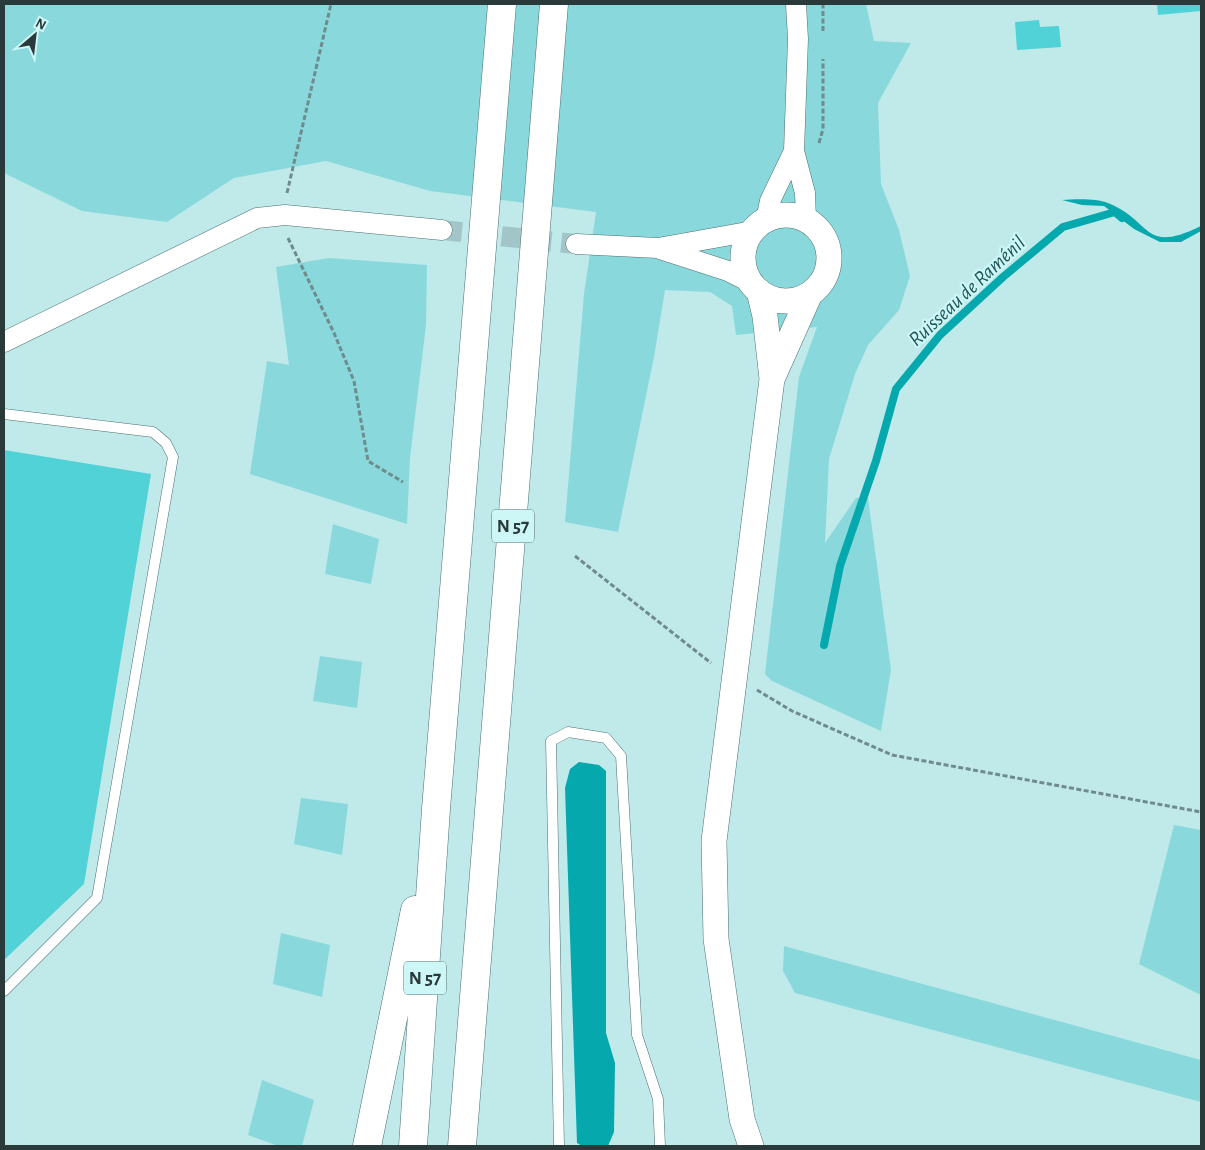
<svg xmlns="http://www.w3.org/2000/svg" width="1205" height="1150" font-family="'Alegreya Sans',sans-serif">
  <rect width="100%" height="100%" fill="#c0e9ea"/>
  <path fill="#89d9dc" d="M4,4H866L874,41L911,43L878,103L881,184L899,230L910,276L899,310L868,345L855,374L829,459L825,543L856,498H868L891,670L881,731L772,681L765,674L799,377L817,327L736,335L732,306L710,292L665,290L654,357L618,532L565,522L584,294L596,212L430,191L326,161L234,178L167,222L82,211L4,173Z
    M329,258L427,265L426,325L410,458L407,524L250,474L267,361L289,365L276,267Z
    M333,524L379,539L371,584L325,574Z
    M320,656L362,662L357,708L313,701Z
    M301,798L348,804L342,855L294,844Z
    M1174,825L1201,830V995L1139,964Z
    M281,933L330,945L322,997L273,984Z
    M784,946L1201,1060V1102L795,993L783,971Z
    M262,1080L314,1100L302,1146H278L248,1135Z"/>
  <path fill="#05a8ad" d="M1062,200C1075,199 1096,198 1108,203C1153,221 1142,255 1201,226V231L1181,242H1160L1134,229L1104,206L1082,205Z
    M579,762L599,765L606,771V1033L615,1063L614,1132L608,1146H582L577,1143L565,788L570,769Z"/>
  <g fill="none" stroke-linecap="round" stroke-linejoin="round">
    <path stroke="#05a8ad" stroke-width="8" d="M824,645L840,566L876,461L896,389L940,335L1003,277L1063,227L1115,212L1122,218"/>
  </g>
  <path fill="#50d2d7" d="M1157,4H1201V11L1158,15Z
    M1039,20L1040,27L1059,26L1061,47L1017,50L1015,22Z
    M4,450L151,474L84,884L4,960Z"/>
  <g fill="none" stroke-linecap="round" stroke-linejoin="round">
    <path stroke="#a2c6c7" stroke-width="20" stroke-dasharray="20 10" stroke-linecap="butt" d="M442,230L576,244"/>
    <defs>
      <path id="service" d="M4,414L153,432L166,443L173,457L97,898L4,991
        M559,1146L551,741L568,732L606,738L621,756L637,1035L658,1099L660,1146"/>
      <path id="minor" d="M796,4L798,39L794,151L805,193L806,220
        M766,220L770,201L794,151
        M576,244L658,248L753,231
        M660,249L728,271L750,282
        M4,342L257,218L285,215L442,230"/>
      <path id="tertiary" d="M743 258a43 43 0 1 1 86 0a43 43 0 1 1-86 0Z
        M773,377L810,294
        M751,1146L742,1119L716,939L714,841L772,379L765,316L759,291"/>
      <path id="trunk" d="M367,1146L415,910
        M413,1146L436,809L502,4
        M462,1146L554,4"/>
    </defs>
    <use href="#service" stroke="#4b7071" stroke-width="11"/>
    <use href="#minor" stroke="#4b7071" stroke-width="21"/>
    <use href="#tertiary" stroke="#4b7071" stroke-width="26"/>
    <use href="#trunk" stroke="#4b7071" stroke-width="29"/>
    <path stroke="#6f8b8c" stroke-width="3" stroke-dasharray="5 2.5" stroke-linecap="butt" d="M823,31V4
      M819,143L823,129V59
      M287,193L331,4
      M288,238L334,333L354,381L368,461L403,482
      M575,556L711,663
      M757,690L792,711L892,755L1201,812"/>
    <use href="#service" stroke="#fff" stroke-width="10"/>
    <use href="#minor" stroke="#fff" stroke-width="20"/>
    <use href="#tertiary" stroke="#fff" stroke-width="25"/>
    <use href="#trunk" stroke="#fff" stroke-width="28"/>
  </g>
  <g text-anchor="middle" dominant-baseline="central" stroke-width="4.5" stroke-linejoin="round" paint-order="stroke">
    <g fill="#cdf6f7" stroke="#5b7273" stroke-width="1">
      <rect x="492" y="509.5" width="42" height="33" rx="4"/>
      <rect x="404" y="961.5" width="42" height="33" rx="4"/>
    </g>
    <g font-size="19" font-weight="bold" fill="#2a3a3b">
      <text x="513" y="526">N 57</text>
      <text x="425" y="978">N 57</text>
    </g>
    <g font-size="21" font-style="italic" fill="#1f5658" stroke="#cdf6f7">
      <text transform="translate(967 291) rotate(-43)">Ruisseau de Raménil</text>
    </g>
  </g>
  <rect width="1205" height="1150" fill="none" stroke="#2a3a3b" stroke-width="10"/>
  <g transform="translate(35 35) rotate(28)" stroke="#cdf6f7" stroke-width="4" paint-order="stroke">
  <path d="M0-4L9 19L0 12L-9 19Z" fill="#2a3a3b"/>
  <text y="-8" font-size="14" font-weight="bold" text-anchor="middle" fill="#2a3a3b">N</text>
  </g>
</svg>
